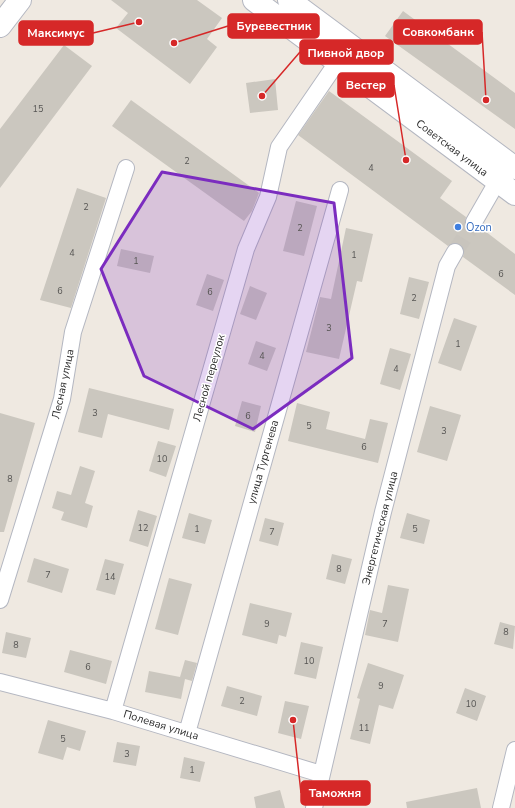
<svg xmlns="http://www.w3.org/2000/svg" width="515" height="808" font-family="'Nunito Sans',sans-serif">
  <rect width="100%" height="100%" fill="#efe9e1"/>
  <path fill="#cbc7bf" d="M111,0H197L222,18L207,39L217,47L190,84L116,28L128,13Z
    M403,11L515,93V129L385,36Z
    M64,45L92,66L0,188V129Z
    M275,79L278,110L250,113L246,83Z
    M329,91L452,181L440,198L466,217L465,222L469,230L474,231L481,228L515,254V295L463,257L464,252L460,244L455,243L448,246L298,135Z
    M131,100L259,193L252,211L244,221L112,126Z
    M77,188L106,198L71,308L40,300Z
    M296,201L317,206L304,256L283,251Z
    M346,228L373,234L362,282L357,281L339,359L306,352L320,297L331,299Z
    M121,249L154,256L150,273L117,266Z
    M207,274L224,280L213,311L196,305Z
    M409,277L429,282L419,319L400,314Z
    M250,286L267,293L256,320L240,314Z
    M454,318L477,326L461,371L438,363Z
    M256,341L276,348L267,371L248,364Z
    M390,348L411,354L400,390L380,384Z
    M89,388L174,409L169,430L108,414L102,438L78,432Z
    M242,401L261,406L255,432L235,426Z
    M297,403L330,412L326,429L365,439L370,419L388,423L378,463L288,441Z
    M430,406L461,415L447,461L417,452Z
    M0,413L35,423L4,532H0Z
    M158,441L176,446L166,477L149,471Z
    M80,466L95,471L85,503L93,506L87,528L61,520L64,512L52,508L57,491L71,495Z
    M138,510L157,516L148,547L129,541Z
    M189,513L212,520L205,544L182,538Z
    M407,513L430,520L424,544L400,538Z
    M265,518L284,523L278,546L259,541Z
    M332,554L352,559L345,584L326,579Z
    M34,558L69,569L62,593L27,582Z
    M105,559L124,564L115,595L96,590Z
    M169,578L192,584L178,635L155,629Z
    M388,585L409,589L398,642L365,635L370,610L382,613Z
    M250,603L292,613L286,637L279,635L277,644L242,635Z
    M500,622L515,626L513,649L494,644Z
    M6,632L31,638L26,658L2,653Z
    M301,642L323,647L316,679L294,674Z
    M70,650L112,661L106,684L64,672Z
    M185,660L197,663L192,681L185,679L181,699L145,692L149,671L180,677Z
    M368,663L404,675L393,709L379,705L370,744L350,739L360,699L357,698Z
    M227,686L262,696L257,716L221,706Z
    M465,688L486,696L477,721L456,713Z
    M285,701L309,706L301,739L278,733Z
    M48,720L86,731L80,751L67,747L63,760L38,753Z
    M117,742L140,746L136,766L113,762Z
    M184,757L205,762L200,782L180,778Z
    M477,788L481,808H407L406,802Z
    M280,790L285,808H256L254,797Z"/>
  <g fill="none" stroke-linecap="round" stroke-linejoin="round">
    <path stroke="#c8c4bd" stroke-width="16" stroke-dasharray="16 8" stroke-linecap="butt" d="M455,252L474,222"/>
    <defs>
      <path id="street" d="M474,222L497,182
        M0,600L62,399L73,332L126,168
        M0,682L113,711L321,774
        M113,711L246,249L268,197L279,147L338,61
        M187,733L340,190
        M314,808L383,512L447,266L455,252
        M501,808L515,750"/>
      <path id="secondary" d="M254,0L515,194
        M289,0L515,168
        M0,26L20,0"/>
    </defs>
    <use href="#street" stroke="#b4b7c1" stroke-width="18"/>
    <use href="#secondary" stroke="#b4b7c1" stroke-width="24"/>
    <use href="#street" stroke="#fff" stroke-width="16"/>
    <use href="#secondary" stroke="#fff" stroke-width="22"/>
  </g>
  <path fill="#7b2cbf" fill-opacity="0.2" stroke="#7b2cbf" stroke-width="3" stroke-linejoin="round" d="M162,172L334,203L352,358L253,429L144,376L101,269Z"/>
  <circle fill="#3f7fe0" stroke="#fff" stroke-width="1.5" cx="458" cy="227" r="4"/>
  <g text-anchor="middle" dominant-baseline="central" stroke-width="3" stroke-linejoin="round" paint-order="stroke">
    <g font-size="9" fill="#555452">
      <text x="38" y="109">15</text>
      <text x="187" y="161">2</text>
      <text x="371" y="168">4</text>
      <text x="86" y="207">2</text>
      <text x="300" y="228">2</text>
      <text x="72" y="253">4</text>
      <text x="354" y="255">1</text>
      <text x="136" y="261">1</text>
      <text x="501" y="274">6</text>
      <text x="60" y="291">6</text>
      <text x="210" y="292">6</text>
      <text x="414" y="298">2</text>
      <text x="329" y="328">3</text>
      <text x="458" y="344">1</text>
      <text x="262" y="356">4</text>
      <text x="396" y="369">4</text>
      <text x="95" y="413">3</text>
      <text x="248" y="416">6</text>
      <text x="309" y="426">5</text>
      <text x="444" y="431">3</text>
      <text x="364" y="447">6</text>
      <text x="162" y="459">10</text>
      <text x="10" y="479">8</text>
      <text x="143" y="528">12</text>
      <text x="197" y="529">1</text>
      <text x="415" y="529">5</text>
      <text x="272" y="532">7</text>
      <text x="339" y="569">8</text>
      <text x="48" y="575">7</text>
      <text x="110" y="577">14</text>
      <text x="267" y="624">9</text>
      <text x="385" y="624">7</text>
      <text x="506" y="632">8</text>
      <text x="16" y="645">8</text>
      <text x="309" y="661">10</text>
      <text x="88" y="667">6</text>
      <text x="381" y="686">9</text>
      <text x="242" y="701">2</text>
      <text x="471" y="704">10</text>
      <text x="364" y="728">11</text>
      <text x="63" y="739">5</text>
      <text x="127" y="754">3</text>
      <text x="192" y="770">1</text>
    </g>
    <g font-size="11" fill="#2e2e2e" stroke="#fff">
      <text transform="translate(452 148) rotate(37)">Советская улица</text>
      <text transform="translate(209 378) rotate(-74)">Лесной переулок</text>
      <text transform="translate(63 384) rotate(-78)">Лесная улица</text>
      <text transform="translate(263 462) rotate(-74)">улица Тургенева</text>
      <text transform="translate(380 528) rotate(-76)">Энергетическая улица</text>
      <text transform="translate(161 725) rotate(17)">Полевая улица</text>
    </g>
    <g font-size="11" fill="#366cbe" stroke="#fff" text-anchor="start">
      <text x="466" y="227">Ozon</text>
    </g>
  </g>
  <path fill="none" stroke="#d62828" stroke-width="1.5" d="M174 43L228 26M486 100L482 32M139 22L93 33M262 96L300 52M406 160L394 85M293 720L301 793"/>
  <g fill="#d62828" stroke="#fff" stroke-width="1.5">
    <circle cx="174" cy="43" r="4"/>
    <circle cx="486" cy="100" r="4"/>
    <circle cx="139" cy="22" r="4"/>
    <circle cx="262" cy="96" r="4"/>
    <circle cx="406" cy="160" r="4"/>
    <circle cx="293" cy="720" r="4"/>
  </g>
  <g fill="#d62828" stroke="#d62828" stroke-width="1.5">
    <rect x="228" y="14" width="91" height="24" rx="4"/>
    <rect x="394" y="20" width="88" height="24" rx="4"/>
    <rect x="19" y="21" width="74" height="24" rx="4"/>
    <rect x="300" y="40" width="93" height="24" rx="4"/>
    <rect x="338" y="73" width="56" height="24" rx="4"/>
    <rect x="301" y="781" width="69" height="24" rx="4"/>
  </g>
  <g font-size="12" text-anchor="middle" font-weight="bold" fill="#fff">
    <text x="274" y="30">Буревестник</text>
    <text x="438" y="36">Совкомбанк</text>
    <text x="56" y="37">Максимус</text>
    <text x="346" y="57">Пивной двор</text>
    <text x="366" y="89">Вестер</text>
    <text x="335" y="797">Таможня</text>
  </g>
</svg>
